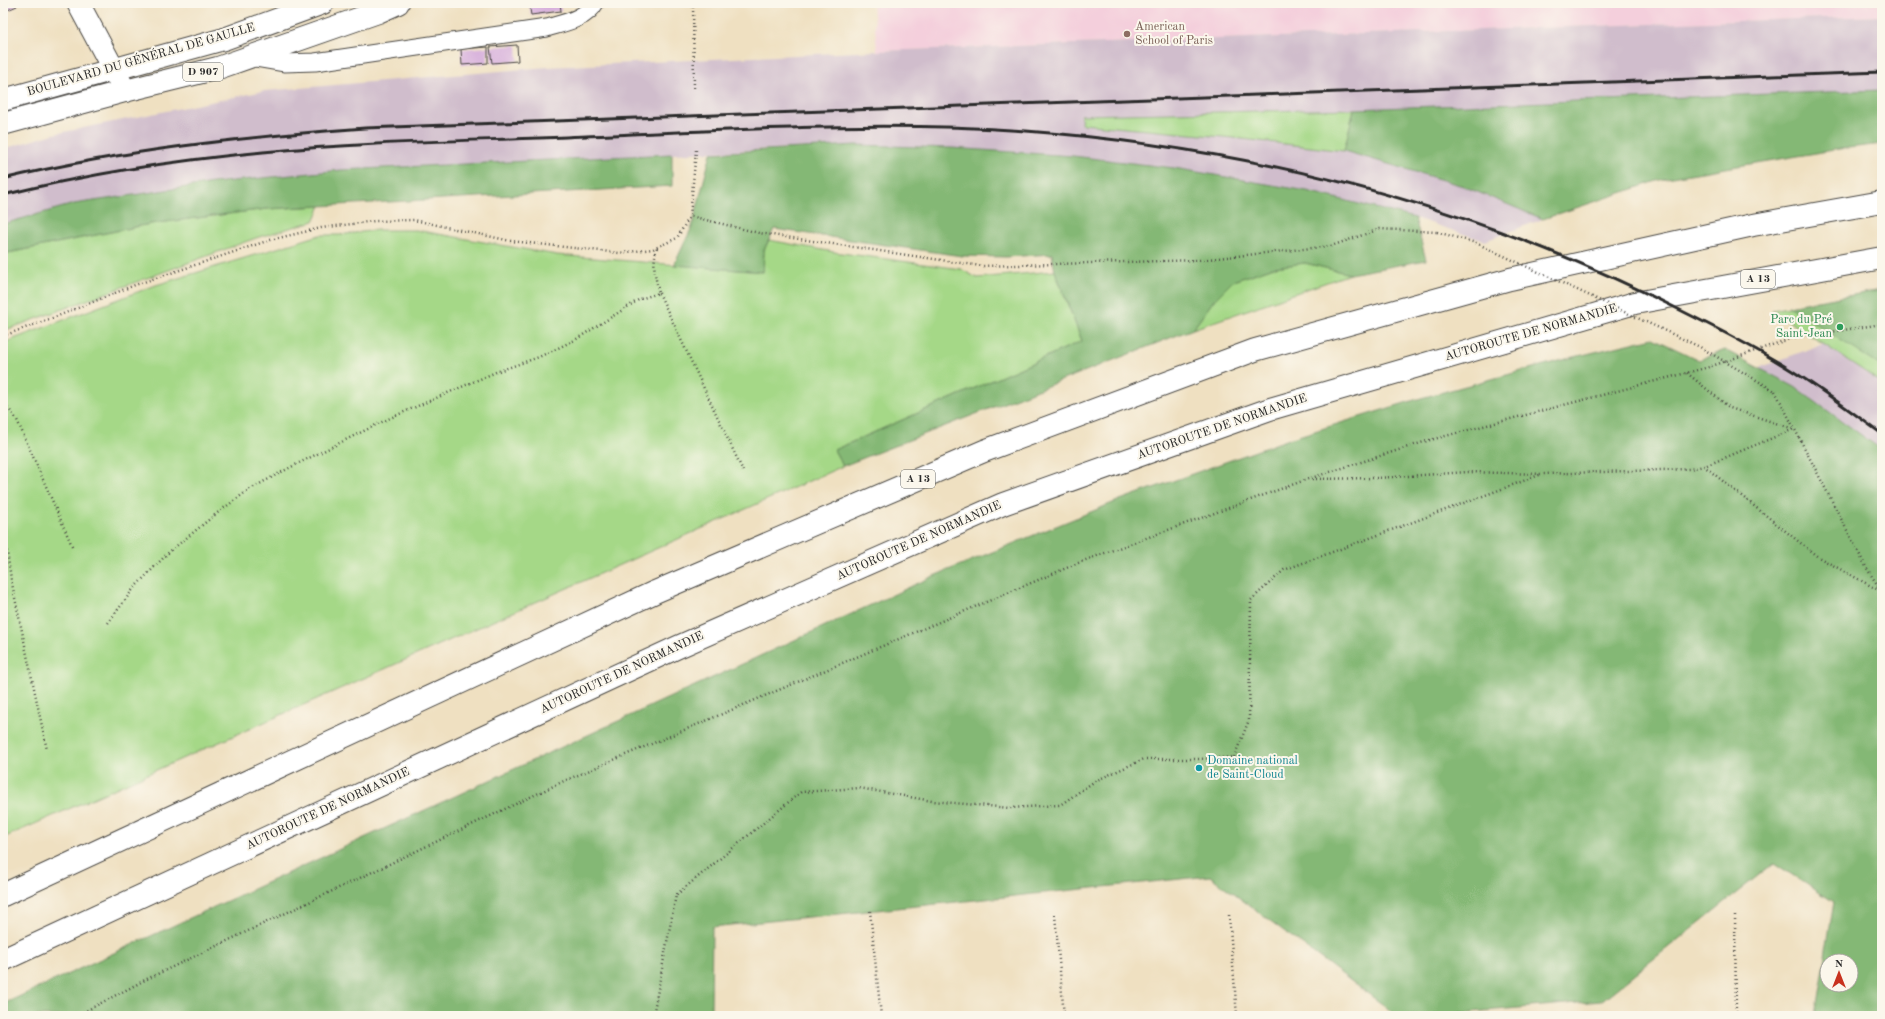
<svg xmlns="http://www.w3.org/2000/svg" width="1885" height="1019" font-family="'Old Standard TT',serif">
  <rect width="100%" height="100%" fill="#fbf7ec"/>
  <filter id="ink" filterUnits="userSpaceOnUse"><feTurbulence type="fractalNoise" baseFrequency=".025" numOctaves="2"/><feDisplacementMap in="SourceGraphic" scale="8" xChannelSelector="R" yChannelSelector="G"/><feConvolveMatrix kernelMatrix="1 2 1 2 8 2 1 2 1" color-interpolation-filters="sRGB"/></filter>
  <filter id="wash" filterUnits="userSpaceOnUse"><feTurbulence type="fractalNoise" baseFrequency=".012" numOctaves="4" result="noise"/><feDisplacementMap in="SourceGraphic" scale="16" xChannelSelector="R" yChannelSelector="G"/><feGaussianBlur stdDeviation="0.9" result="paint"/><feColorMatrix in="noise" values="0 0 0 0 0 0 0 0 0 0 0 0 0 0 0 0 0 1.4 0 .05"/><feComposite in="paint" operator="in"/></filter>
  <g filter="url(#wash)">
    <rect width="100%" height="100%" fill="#efe0c1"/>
    <path fill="#f4cfdc" d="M873,3H1882V16L877,51Z"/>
    <path fill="#d0bdcc" d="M1882,16V90L1354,109L1081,116L1234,138L1344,151L1463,186L1543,219L1485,241L1415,218L1307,191L1174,168L1073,156L951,148L856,145L342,170L213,183L74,204L3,224V149L54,134L264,91L548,67L877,51Z
      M1823,344L1882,383V450L1795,387L1758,368Z"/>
    <path fill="#a5d887" stroke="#688259" d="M1354,109L1344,151L1234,138L1082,124L1081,115Z
      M321,206L314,221L256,238L3,331V254L150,224L267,209Z
      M377,230H416L557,255L763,272L764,250L769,240L834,252L961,269L977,278L1055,271L1082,341L834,450L843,466L3,838V343L156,285L320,235H339Z
      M1305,263L1350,274L1193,329L1214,300L1233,281L1274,267Z
      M1882,290V383L1772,310Z"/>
    <path fill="#84b874" stroke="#587250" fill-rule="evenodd" d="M1882,90V144L1840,149L1666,178L1543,219L1463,186L1344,151L1354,109Z
      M856,145L951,148L1073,156L1174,168L1307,191L1415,218L1426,260L1350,274L1305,263L1274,267L1233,281L1214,300L1193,329L843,466L834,450L1082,341L1055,271L1052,254L1006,257L962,256L774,229L764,250L763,272L674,265L692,227L711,153Z
      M672,154V186L267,209L150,224L3,254V224L74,204L213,183L342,170Z
      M1882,290V367L1788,306Z
      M1653,338L1699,360L1725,350L1795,387L1882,450V1016H1815L1834,902L1774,863L1601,1001L1425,1016H1398L1210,876L712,927L711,1016H3V1004L936,575L1120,500L1292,438L1421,398L1570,358ZM1827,961H1851V985H1827Z"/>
    <g id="blocks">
      <path fill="#d1a4d9" d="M3,3H16L17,6L3,12Z
        M529,3H560L561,11L531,15Z
        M517,45L518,61L492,63L490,47Z
        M488,47V63L462,65L461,49Z"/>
    </g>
  </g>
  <g filter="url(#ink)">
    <use href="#blocks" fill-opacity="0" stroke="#484642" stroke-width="1"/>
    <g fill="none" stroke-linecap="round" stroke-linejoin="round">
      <defs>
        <path id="lane" d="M250,57L284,63L315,62L547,28C563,23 586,19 595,3"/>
        <path id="street" d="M78,3L125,91"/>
        <path id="primary" d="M3,100L224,39L323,3
          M3,124L125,91L218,68L378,12L398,3"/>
        <path id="highway" d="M3,895L655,592L984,451L1255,350L1510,279L1753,225L1882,202
          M3,960L678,647L1003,504L1270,409L1635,303L1882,258"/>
      </defs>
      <use href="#lane" stroke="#484642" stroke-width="19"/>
      <use href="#street" stroke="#484642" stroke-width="24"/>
      <use href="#primary" stroke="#484642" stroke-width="24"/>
      <use href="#highway" stroke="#484642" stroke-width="24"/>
      <path stroke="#484642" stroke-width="2.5" stroke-dasharray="1 3" stroke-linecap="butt" d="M693,3L694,90
        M696,150L690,216L759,233L981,266L1199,260L1331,246L1380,229L1437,232
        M659,293L743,471
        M3,336L58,316L135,285L270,240L321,228L375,221L414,220L511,241L619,253L653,249L677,238L690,216
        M1687,373L1730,408L1794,429L1705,466
        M1775,391L1866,567L1882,592
        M3,401L17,420L73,548
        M1312,479L1377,478L1468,472L1542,474L1690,469L1704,466L1818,557L1882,592
        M3,523L11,579L47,750
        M108,623L134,588L169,552L216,514L250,489L293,466L388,419L496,372L539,357L575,340L640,299L659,293C655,275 652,265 657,247
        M870,911L881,1016
        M1055,915L1064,1016
        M1229,915L1237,1016
        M1735,915L1736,1016
        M1882,996L1880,1009L1882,1011
        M76,1016L147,979L564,781L1083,561L1308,479L1430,440L1709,367L1792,338L1882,324
        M653,1016L676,895L801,792L859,788L932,801L1010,808L1060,805L1095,781L1144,759H1199L1234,757L1249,720L1251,600L1284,570L1542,474"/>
      <use href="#lane" stroke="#fff" stroke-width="17"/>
      <use href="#street" stroke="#fff" stroke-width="22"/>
      <use href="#primary" stroke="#fff" stroke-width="22"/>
      <use href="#highway" stroke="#fff" stroke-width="22"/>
      <path stroke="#2b2b2b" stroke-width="3" d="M3,179C123,150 242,137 365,128L1882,72
        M3,195C88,174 176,160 263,152C364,142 465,141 566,137C719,131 873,120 1026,131C1252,148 1472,205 1674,307C1714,327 1756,348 1794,372C1824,391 1853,413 1882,434"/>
      <path stroke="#484642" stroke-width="2.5" stroke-dasharray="1 3" stroke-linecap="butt" d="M1437,232L1476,243L1700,347L1775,391"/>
    </g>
  </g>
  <circle fill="#8d6e63" stroke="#fbf7ec" stroke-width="1.5" cx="1127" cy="34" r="4"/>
  <circle fill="#2e9e5b" stroke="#fbf7ec" stroke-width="1.5" cx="1840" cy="327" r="4"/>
  <circle fill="#0f9aa8" stroke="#fbf7ec" stroke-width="1.5" cx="1199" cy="768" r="4"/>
  <g text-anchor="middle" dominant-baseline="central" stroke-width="4" stroke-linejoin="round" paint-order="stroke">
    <g fill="#fbf7ec" stroke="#696865" stroke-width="1">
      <rect x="183" y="63" width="40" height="18" rx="3"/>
      <rect x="1741" y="270" width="34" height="18" rx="3"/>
      <rect x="901" y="470" width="34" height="18" rx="3"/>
    </g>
    <g font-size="11" font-weight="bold" fill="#2b2b2b">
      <text x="203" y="72">D 907</text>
      <text x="1758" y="279">A 13</text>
      <text x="918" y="479">A 13</text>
    </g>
    <g font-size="12" fill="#785e54" stroke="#fbf7ec" text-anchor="start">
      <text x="1135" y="27">American<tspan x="1135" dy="14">School of Paris</tspan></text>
    </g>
    <g font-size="12" fill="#2b2b2b" stroke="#fbf7ec">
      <text transform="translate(141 60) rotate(-16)">BOULEVARD DU GÉNÉRAL DE GAULLE</text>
      <text transform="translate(1531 333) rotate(-16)">AUTOROUTE DE NORMANDIE</text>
      <text transform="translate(1222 427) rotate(-19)">AUTOROUTE DE NORMANDIE</text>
      <text transform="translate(919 541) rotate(-24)">AUTOROUTE DE NORMANDIE</text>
      <text transform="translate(622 673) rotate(-25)">AUTOROUTE DE NORMANDIE</text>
      <text transform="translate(328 809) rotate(-25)">AUTOROUTE DE NORMANDIE</text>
    </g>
    <g font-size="12" fill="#27864d" stroke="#fbf7ec" text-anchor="end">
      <text x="1832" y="320">Parc du Pré<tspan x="1832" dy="14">Saint-Jean</tspan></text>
    </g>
    <g font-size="12" fill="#0d838f" stroke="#fbf7ec" text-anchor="start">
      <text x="1207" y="761">Domaine national<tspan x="1207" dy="14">de Saint-Cloud</tspan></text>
    </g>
  </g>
  <rect width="1885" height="1019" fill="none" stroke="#fbf7ec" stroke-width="16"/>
  <g transform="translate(1839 973)"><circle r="19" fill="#fbf7ec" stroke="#a8a59f"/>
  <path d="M0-3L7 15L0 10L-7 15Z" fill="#c8321e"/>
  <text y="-6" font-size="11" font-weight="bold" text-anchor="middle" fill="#2b2b2b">N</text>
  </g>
</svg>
